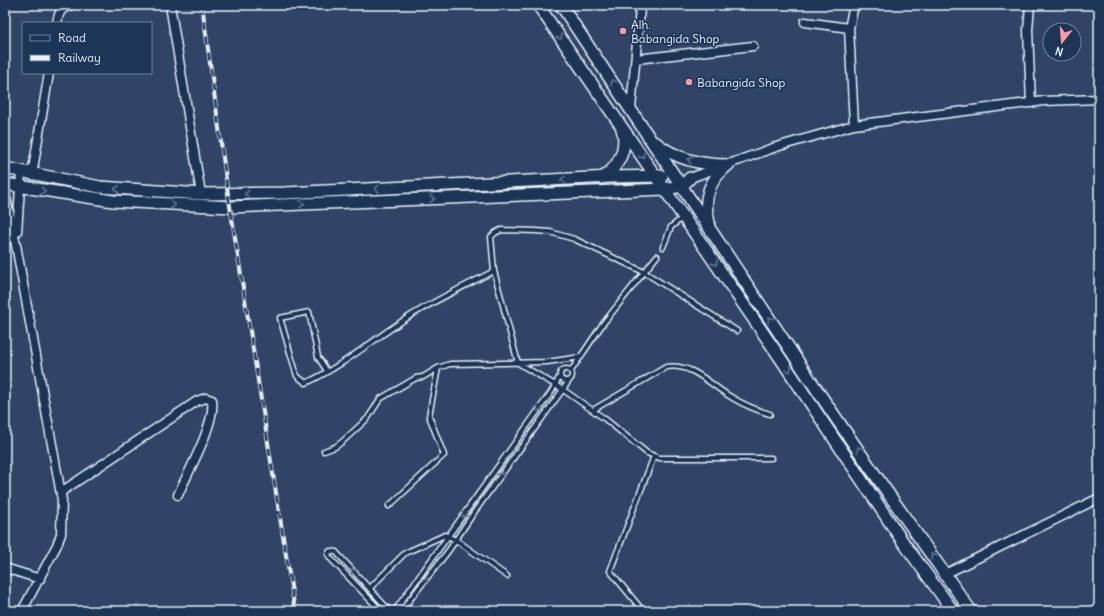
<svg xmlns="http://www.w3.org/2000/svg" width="1104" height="616" font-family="Delius,sans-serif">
  <rect width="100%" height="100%" fill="#304467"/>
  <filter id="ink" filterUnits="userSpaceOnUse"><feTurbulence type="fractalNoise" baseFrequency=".025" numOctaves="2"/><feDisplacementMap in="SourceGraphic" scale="8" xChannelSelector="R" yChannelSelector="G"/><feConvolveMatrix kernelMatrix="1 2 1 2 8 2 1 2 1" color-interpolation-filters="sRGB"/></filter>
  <g filter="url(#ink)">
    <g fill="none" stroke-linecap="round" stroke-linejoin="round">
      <defs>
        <path id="lane" d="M663,247L671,227L682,218
          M737,331L644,272L574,239L550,232L536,231L501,230L495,233L491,237L494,271L518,363L562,389L605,419L647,453L659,458H771
          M560 375a6 6 0 1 1 12 0a6 6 0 1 1-12 0Z
          M327,371L318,357L309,312L280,318L297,376L306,383C343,366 374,339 407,318C435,300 465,286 494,271
          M571,371L602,325L657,256
          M593,410L666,367C693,363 709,384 731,397C744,405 756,410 770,414
          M324,451L335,447L342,442L368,418L380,399L416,378L423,377L438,368L450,364L547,362L581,357
          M389,506L444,455L429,416L438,368
          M370,588L405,553L445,535L456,540L507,576
          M396,609L552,391L560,376
          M381,611L330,558L328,554L330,551L336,552L389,610
          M401,611L449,550L473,514L569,381
          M643,611L610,571L654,456"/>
        <path id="street" d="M170,5L201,194
          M1030,5L1028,30L1031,103
          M805,22L849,28
          M57,23C59,12 60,9 71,5
          M636,59L753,46
          M631,109L640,8
          M854,125L849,28L854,5
          M32,175L49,73
          M690,178L776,147L854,125L1044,101L1099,99
          M5,194L16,245L62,500L61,534L57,545L22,611
          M17,232L21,173
          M61,492L197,401L206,398L212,400C216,423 188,472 178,495
          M5,568L40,579
          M945,574L1099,498"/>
        <path id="secondary" d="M538,5L781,359L903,542L953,611
          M561,5C639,121 715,238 793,354C850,441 911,526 971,611
          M656,143C676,159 703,165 728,165
          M5,168L100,187L201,194L285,193L611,177L662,176
          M602,178C619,167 628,148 622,129
          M5,184L113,201L231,207L665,189L682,186L690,178
          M709,222C702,199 710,179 728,165"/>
      </defs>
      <use href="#lane" stroke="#e8f1f8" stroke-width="7"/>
      <use href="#street" stroke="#e8f1f8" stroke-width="11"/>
      <use href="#secondary" stroke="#e8f1f8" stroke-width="14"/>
      <use href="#lane" stroke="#1d3557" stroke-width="4"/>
      <use href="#street" stroke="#1d3557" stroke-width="8"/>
      <use href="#secondary" stroke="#1d3557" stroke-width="11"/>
      <defs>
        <path id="rail" d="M202,5L228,194L295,611"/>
      </defs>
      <use href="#rail" stroke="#e8f1f8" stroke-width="4"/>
      <use href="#rail" stroke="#1d3557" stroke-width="2.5" stroke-dasharray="8" stroke-linecap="butt"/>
    </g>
    <defs><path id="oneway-chevron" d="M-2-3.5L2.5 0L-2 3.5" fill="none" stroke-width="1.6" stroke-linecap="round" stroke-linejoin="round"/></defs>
    <g stroke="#64778f">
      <use href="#oneway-chevron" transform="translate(560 37) rotate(55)"/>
      <use href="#oneway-chevron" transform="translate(613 82) rotate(-124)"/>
      <use href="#oneway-chevron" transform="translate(642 156) rotate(55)"/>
      <use href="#oneway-chevron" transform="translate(690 160) rotate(-164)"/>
      <use href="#oneway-chevron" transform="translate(563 180) rotate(177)"/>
      <use href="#oneway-chevron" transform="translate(117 189) rotate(-175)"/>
      <use href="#oneway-chevron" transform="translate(377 189) rotate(177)"/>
      <use href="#oneway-chevron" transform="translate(43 191) rotate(9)"/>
      <use href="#oneway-chevron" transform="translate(247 194) rotate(179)"/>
      <use href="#oneway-chevron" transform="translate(432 199) rotate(-2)"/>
      <use href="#oneway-chevron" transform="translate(302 204) rotate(-2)"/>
      <use href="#oneway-chevron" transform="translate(173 205) rotate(4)"/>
      <use href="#oneway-chevron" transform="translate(715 263) rotate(57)"/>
      <use href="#oneway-chevron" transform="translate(770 319) rotate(-123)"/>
      <use href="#oneway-chevron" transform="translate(789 370) rotate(57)"/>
      <use href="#oneway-chevron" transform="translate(539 409) rotate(127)"/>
      <use href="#oneway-chevron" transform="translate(859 449) rotate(-125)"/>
      <use href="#oneway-chevron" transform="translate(501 475) rotate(-54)"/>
      <use href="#oneway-chevron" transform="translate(464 515) rotate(126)"/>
      <use href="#oneway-chevron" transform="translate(933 556) rotate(-125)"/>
      <use href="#oneway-chevron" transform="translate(353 571) rotate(-134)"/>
      <use href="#oneway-chevron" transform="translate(426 580) rotate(-52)"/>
    </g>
  </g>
  <g fill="#ff9aa2" stroke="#1d3557" stroke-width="1.5">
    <circle cx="623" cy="31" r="4"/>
    <circle cx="689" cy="82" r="4"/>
  </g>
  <g text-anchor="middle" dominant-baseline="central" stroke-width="3.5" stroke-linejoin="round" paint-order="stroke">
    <g font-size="12" fill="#e8f1f8" stroke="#1d3557" text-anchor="start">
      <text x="631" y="24">Alh.<tspan x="631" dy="14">Babangida Shop</tspan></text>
      <text x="697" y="82">Babangida Shop</text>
    </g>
  </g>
  <rect width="1104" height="616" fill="none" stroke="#1d3557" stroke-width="20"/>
  <rect x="10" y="10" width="1084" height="596" fill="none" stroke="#e8f1f8" stroke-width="1.5" filter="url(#ink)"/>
  <rect x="22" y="22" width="130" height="52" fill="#1d3557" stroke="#6e8097"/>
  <rect x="30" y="35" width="20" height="6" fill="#1d3557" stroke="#6e8097"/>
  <text x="58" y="42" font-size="12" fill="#e8f1f8">Road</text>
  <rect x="30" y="55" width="20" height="6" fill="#e8f1f8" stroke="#6e8097"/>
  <text x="58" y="62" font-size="12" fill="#e8f1f8">Railway</text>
  <g transform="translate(1062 42) rotate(197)"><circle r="19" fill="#1d3557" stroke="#6e8097"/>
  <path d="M0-3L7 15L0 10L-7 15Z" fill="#ff9aa2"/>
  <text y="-6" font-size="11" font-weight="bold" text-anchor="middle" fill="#e8f1f8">N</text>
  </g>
</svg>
